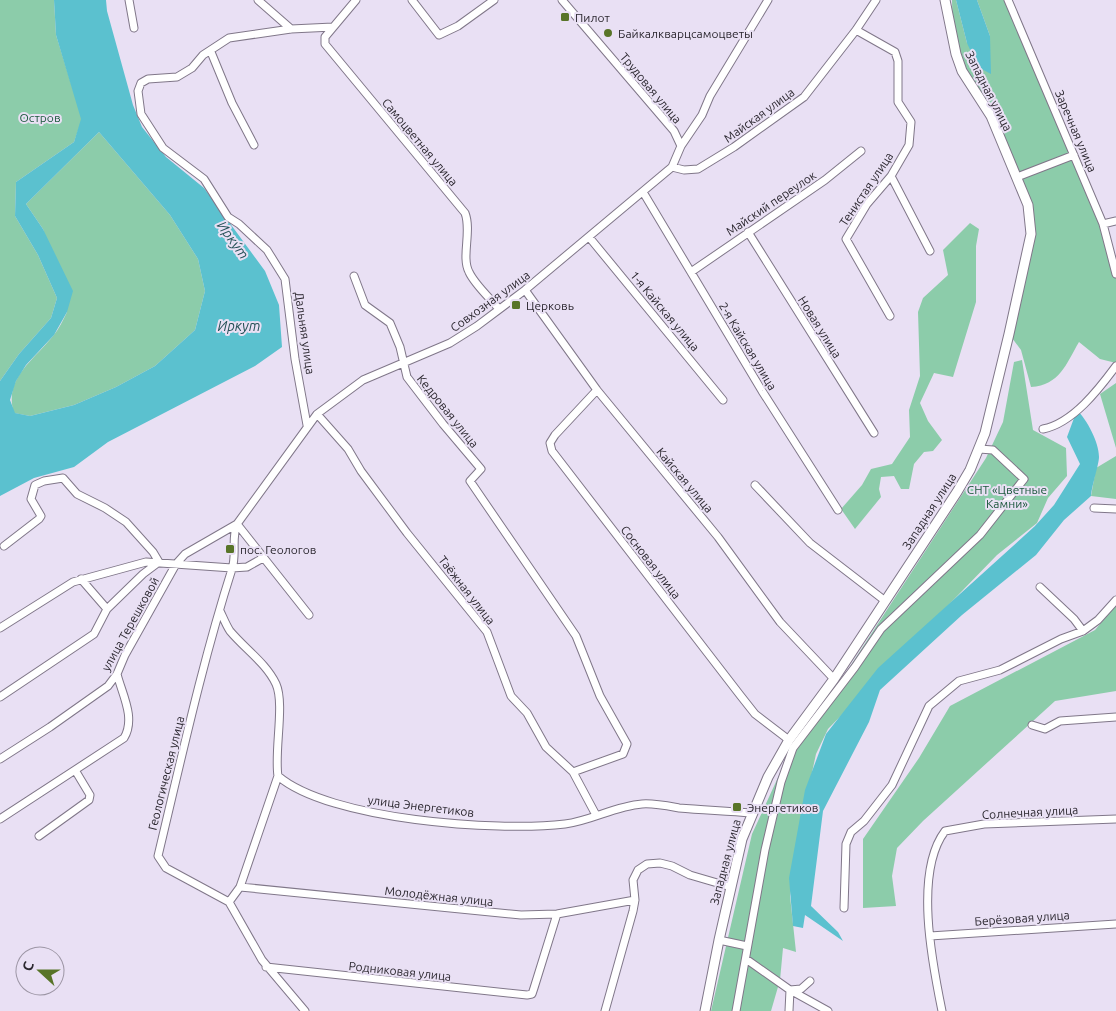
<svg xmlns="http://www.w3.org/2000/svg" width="1116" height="1011" font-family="Ubuntu,sans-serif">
  <rect width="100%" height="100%" fill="#e9e0f4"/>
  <path fill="#8cccaa" d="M0,0H54L56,35L82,119L74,142L16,182L15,216L38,255L57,298L51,318L19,354L0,381Z
    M952,0H956L967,43L990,36L977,0H1008L1103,224L1116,274V363L1100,359L1079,342C1066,364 1060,385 1031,387L1021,350L1009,334L1031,219L995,127L967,80L953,39Z
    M99,132L170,215L198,259L205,291L195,330L155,366L116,387L74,405L30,416L14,413C3,379 34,360 53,336C59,329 63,320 67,312L43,229L26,204Z
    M970,223L979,229L976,246V302L953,377L934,373L920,403L928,421L942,440L933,451L924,452L914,464L909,489H901L894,476L881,477L879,489L881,497L855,529L841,509L862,485L871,469L892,464L910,437L909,410L920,376L918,312L923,298L948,275L943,250Z
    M1022,360L1033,430L1066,448L1067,476L1048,498L1037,523L997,555L828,729L816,754L800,828L790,896L796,952L783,948L780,980L771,1011H711L752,834L792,747L834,691L986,458L1003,422L1014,362Z
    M1116,383V448L1100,394Z
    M1116,456V499L1091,496L1096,468Z
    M1116,605V691L1055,701L923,821L897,848L892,876L896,906L863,908V839L919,758L950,706L1095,630Z"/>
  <path fill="#5bc1cf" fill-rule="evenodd" d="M54,0H106L107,11L133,105L142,127L166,157L204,188L265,271L279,305L282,347L255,366L108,442L74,467L34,478L0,496V381L19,354L51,318L57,298L38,255L15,216L16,182L74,142L81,119L56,35ZM99,132L170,215L198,259L205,291L195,330L155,366L116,387L74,405L30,416L15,413L10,400L16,381L26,365L54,335L67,312L73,291L43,229L26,204Z
    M956,0H977L990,36L991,74L978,67L967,43Z
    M1077,410C1087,420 1099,442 1099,457C1099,464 1092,485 1091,496L1064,520L1036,555L962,615L880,690L869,722L823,811L811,906L838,932L843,941L805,915L803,928L793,926L789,878L805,790L826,734L878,668L1035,526L1054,505L1080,464L1067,437Z"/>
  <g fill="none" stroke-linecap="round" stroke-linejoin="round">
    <defs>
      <path id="minor" d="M129,0L134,28
        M258,0L291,29
        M356,0L325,37V44L465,213C472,231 461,257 469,272C475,285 490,298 499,309
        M412,0L439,35L458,26L494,0
        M562,0L674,131L681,146
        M1008,0L1103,224L1116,274
        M856,30L895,52L898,61V102L911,122L909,145L891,176L867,204L846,239L890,316
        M211,52L232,103L254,145
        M672,167L684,170L698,169L734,147L804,97L856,30L876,0
        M891,176L930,251
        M1017,177L1074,155
        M643,192L762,391L838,510
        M1103,224L1116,221
        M748,232L874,433
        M589,237L723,400
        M691,272L825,180L861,151
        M354,276L365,305L390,323L400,347L407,377L443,424L481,469L470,481L576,636L600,696L627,744L623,754L573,772
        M525,290L597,390L718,537L780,622L834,679
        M597,390L555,435L550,443L552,451L740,695L755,714L789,740
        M317,414L348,449L361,471L407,533L487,632L511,696L527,713L546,747L573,772L596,815
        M307,425L295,359L285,279L267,250L239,224L228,217L204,179L163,148L141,114L138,91L141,83L148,79L177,77L192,68L203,55L229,38L291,29L333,27
        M1043,429C1073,423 1099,389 1116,366
        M755,485L810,543L884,600
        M1094,508L1116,509
        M237,524L309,615
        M81,579L107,609
        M1040,587L1074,619L1083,631
        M220,611C223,617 226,625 230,631C245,649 266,663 276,684C285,704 274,751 278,776C329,820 498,832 565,824C591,821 615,806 642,804C653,803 668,806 679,808C703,810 727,811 751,813
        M0,628L73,582L146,562L232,568L247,567L263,558
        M0,697L94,634L107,609L143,574L159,562L153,552L126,522L105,508L77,494L63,478L44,481L35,485L31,499L41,516L39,519L4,546
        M1032,725L1045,729L1060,721L1116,717
        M0,759L50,727L108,686L117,674L125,655L176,564L185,554L237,524L317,414L363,380L450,343L477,326L525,290L672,167L681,146L702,115L710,96L768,0
        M0,819L124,738C136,718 122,694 117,674
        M39,836L89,800L90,795L75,770
        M240,887L521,915L557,914L635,900
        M229,902L166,868L158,856C181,760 202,663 232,569C237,554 231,539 237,524
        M229,902L240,887L278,776
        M229,902L262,960L305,1011
        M844,908L846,844L851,832L864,821L892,785L929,706L959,681L1000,670L1061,639L1083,631L1098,620L1116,600
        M930,936L1116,924
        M719,940L747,946
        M746,959L790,990L789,1011
        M266,967L527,995L532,994L534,988L557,914
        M810,981L801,989L790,990L828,1011
        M605,1011L633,911L635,900L633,880L638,870L647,864L660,863L672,866L690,875L731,887
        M736,1011L765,850L781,782L793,748L855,667L881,629L980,535L1024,479L993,450L979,449
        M942,1011C932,962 914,872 945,831L984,824L1116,819"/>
      <path id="major" d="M705,1011L719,940L742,839L768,777L789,740L834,679L957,492L970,470L985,433L1009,334L1031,234L1028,205L991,116L962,71L956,54L945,0"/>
    </defs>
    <use href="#minor" stroke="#807789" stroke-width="9"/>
    <use href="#major" stroke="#807789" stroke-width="11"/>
    <use href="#minor" stroke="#fff" stroke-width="7"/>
    <use href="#major" stroke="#fff" stroke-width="9"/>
  </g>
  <g fill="#587428" stroke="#e9e0f4" stroke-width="2">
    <rect x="560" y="12" width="10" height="10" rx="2.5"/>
    <circle cx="608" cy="33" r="5"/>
    <rect x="511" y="300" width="10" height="10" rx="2.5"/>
    <rect x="225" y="544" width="10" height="10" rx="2.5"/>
    <rect x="732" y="802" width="10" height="10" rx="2.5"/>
  </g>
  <g text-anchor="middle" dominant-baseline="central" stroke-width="4" stroke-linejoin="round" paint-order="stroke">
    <g font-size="12" fill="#2b272f" stroke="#e9e0f4" text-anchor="start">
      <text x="575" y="17">Пилот</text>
      <text x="618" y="33">Байкалкварцсамоцветы</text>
      <text x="526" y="305">Церковь</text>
      <text x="240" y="549">пос. Геологов</text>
      <text x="747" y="807">Энергетиков</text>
    </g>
    <g font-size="12" fill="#2b272f" stroke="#e9e0f4">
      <text transform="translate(651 88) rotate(50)">Трудовая улица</text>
      <text transform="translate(989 91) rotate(63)">Западная улица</text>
      <text transform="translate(759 115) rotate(-36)">Майская улица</text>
      <text transform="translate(1076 131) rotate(67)">Заречная улица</text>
      <text transform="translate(420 142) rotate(50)">Самоцветная улица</text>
      <text transform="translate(866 189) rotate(-56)">Тенистая улица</text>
      <text transform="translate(771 203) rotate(-34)">Майский переулок</text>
      <text transform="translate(490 301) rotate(-36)">Совхозная улица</text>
      <text transform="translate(665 311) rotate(50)">1-я Кайская улица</text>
      <text transform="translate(820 327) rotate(58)">Новая улица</text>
      <text transform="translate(305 333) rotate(82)">Дальняя улица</text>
      <text transform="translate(748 346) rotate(59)">2-я Кайская улица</text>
      <text transform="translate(448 411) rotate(51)">Кедровая улица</text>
      <text transform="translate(685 480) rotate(50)">Кайская улица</text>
      <text transform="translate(929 511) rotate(-57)">Западная улица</text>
      <text transform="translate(651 562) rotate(52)">Сосновая улица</text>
      <text transform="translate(467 590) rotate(52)">Таёжная улица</text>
      <text transform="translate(130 624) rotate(-61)">улица Терешковой</text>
      <text transform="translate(166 773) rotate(-76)">Геологическая улица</text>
      <text transform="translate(421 806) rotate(7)">улица Энергетиков</text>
      <text transform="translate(1030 812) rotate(-3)">Солнечная улица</text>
      <text transform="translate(725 862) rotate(-75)">Западная улица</text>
      <text transform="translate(439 896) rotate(6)">Молодёжная улица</text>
      <text transform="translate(1022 918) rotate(-4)">Берёзовая улица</text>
      <text transform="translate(400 971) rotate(6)">Родниковая улица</text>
    </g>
    <g font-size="12" fill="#1b573c" stroke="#e9e0f4">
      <text x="40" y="117">Остров</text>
      <text x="1007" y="489">СНТ «Цветные<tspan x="1007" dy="14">Камни»</tspan></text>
    </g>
    <g font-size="14" font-style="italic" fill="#245157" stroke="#e9e0f4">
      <text transform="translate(233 240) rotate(54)">Ирку́т</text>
      <text x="239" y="326">Иркут</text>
    </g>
  </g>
  <g transform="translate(40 971) rotate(291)"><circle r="24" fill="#e9e0f4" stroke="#9d96a5"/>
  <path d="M0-4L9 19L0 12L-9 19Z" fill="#587428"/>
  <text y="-8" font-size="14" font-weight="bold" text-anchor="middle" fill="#2b272f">С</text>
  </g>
</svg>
